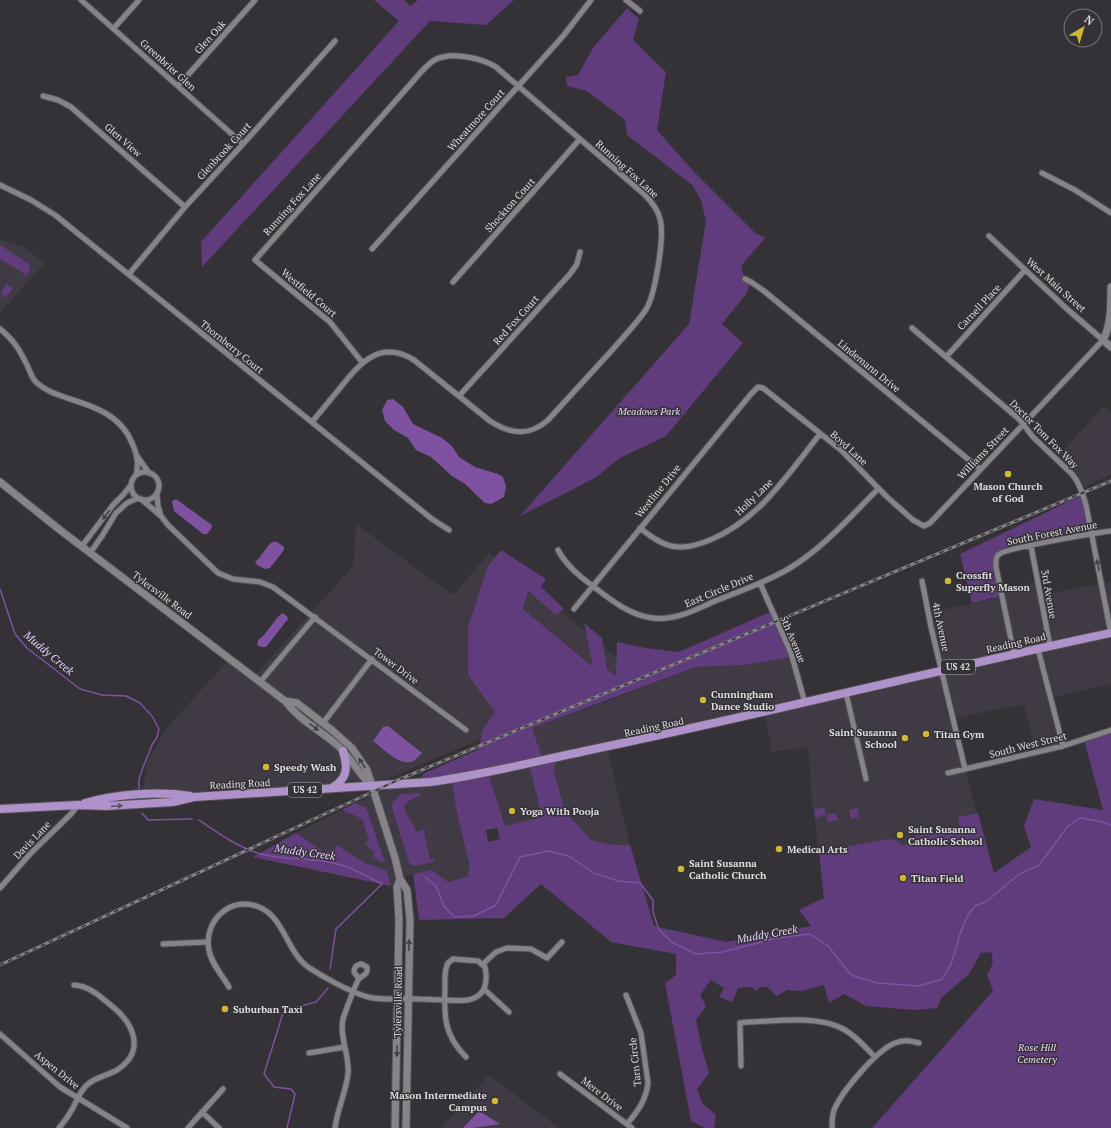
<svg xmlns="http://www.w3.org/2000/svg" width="1111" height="1128" font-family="'PT Serif',serif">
  <rect width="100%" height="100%" fill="#343236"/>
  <path fill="#3f3a43" d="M0,239L23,247L45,263L0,313Z
    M1104,406L1111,411V474L1081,489L1056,458Z
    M356,524L450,593H455L489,553L636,673L373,785L452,779L456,809L470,869L469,876L448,882L432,870L413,874L400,879L397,887L253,857L296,833L372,795L371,786L195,797L142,799L147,761L167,728L229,659L253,677L353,566Z
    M1037,582L1040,595L1111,582V684L1050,698L1063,746L1036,752L1024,705L992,710L954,719L965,769L1001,900L859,987L799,910L824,898L815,818L812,804L808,747L772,752L764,712L607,747L630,845H613L591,840L565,811L554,771L555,758L543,761L532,728L602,703L696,667L745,665L792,657L805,703L941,671L928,613L1002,597L1001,588Z
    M529,764L542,817L505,826L488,772Z
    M489,1075L559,1128H441Z"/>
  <path fill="#603c7c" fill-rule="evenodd" d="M374,0H404L410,6L418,0H514L486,25L430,21L202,267L201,242L399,21Z
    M627,8L639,19L633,40L666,72L657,130L695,173L754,232L765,238L741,266L745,279L751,282L746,294L722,324L743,343L666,436L620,458L595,478L520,516L689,324L706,221L701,200L692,185L627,135L625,120L587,91L567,86L566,77L578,75L593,48Z
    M0,245L29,264V272L26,277L23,273L0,259Z
    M7,284L13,288L5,298L0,293Z
    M1080,496L1084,497L1092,534L1002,552L997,557L1002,596L972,603L960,554Z
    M501,550L546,579L541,587L564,609L556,615L528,591L523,609L593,667L584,623L602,638L607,669L616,676L617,642L646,648L679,652L772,611L792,657L745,665L696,667L532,728L543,760L555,758L554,771L565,811L591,840L613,845H630L654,926L726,942L811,926L799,910L824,898L819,852L888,839L895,840L903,845L911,844L914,836L960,827L958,817L978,813L994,873L1031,847L1024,826L1034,799L1103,810L1084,740L1111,730V1128H872L993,991L987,974C993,966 994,961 991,952L981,953L969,974L941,998L937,1008L914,1010L866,1006L844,994L829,1003L824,985L801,991L787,990L777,996L767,987H760L755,991L752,987L738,988L732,1002L719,997L724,988L711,980L700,995L706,1006L696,1020L702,1049L709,1073L697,1089L703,1104L716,1115L714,1128H705L691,1121L665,983L676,975V954L611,942L541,884L504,918L419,920L413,874L432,870L448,882L469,876L468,871L470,868L456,809L452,779L421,783L423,774L479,749L482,731L495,712L468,675V627L488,566ZM529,764L542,817L505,826L488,772ZM497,828L500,839L488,842L486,830Z
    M421,793V795L408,801L404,807C407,817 414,823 416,832L427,829L424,832L430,859H434L435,862L413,866L409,863L391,804L401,794Z
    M355,803L364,807L365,806L367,810L385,863L380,862L373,856L375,852L364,843L369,840L362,819L352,814L347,813L343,809Z
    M824,807L826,815L836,813L838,820L828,822L826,815L815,818L814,810Z
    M858,808L859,817L851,819L849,810Z
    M296,833L324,852L335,849L337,845L365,863L387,871L391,886L253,857Z"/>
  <path fill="#7e51a1" d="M393,399L403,407L413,424L442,438L452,446L459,457L475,467L498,474L503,477L506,486L504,497L491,504L485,503L465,484L452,476L431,457L416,450L408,438L394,430L385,421L382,410L387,400Z
    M176,499L212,525L211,529L207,534H203L174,511L172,501Z
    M272,542H277L284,547V550L270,568L265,569L257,565L255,562C262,556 265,548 272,542Z
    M282,613L287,616L288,619L266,647H261L257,645L258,640C268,633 273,621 282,613Z
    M388,726L422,753C420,755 417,758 415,760C401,769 383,748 373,741L383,727Z
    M479,1111L500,1124L473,1128H463Z"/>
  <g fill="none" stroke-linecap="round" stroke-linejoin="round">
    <path stroke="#7e51a1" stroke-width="1.5" d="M0,589L15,634L27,648L80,689L102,695L126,696L140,703L152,716L159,729L157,737L152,745L144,765L139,779V789
      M142,813L148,820L192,819
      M199,820C218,833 239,848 261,854C283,860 306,858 328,862C348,865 364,875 382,884L336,929L330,969
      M425,877L436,886L444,906L454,917L474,916L496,905L520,857L548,851L569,856L594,873L618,881L640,883L653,900V912L659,930L673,943L696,954L723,952L777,938L810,934L828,946L851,975L877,983L919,986L942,979L951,964L957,946L959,936L968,915L975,906L987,901L1018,875L1039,865L1068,826L1080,818L1098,821L1111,825
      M287,1128L295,1094L291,1089L274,1087L264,1074L283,1013L294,1008L316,1002L328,988"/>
    <defs>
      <path id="street" d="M81,0L243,144
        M626,0L640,11
        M114,28L139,0
        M178,86L255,0
        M43,96L58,100L71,107L185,207
        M1042,173L1075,190L1111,213
        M0,185L31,200L55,215L432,519L449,530
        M372,249L564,35L591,0
        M129,274L185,207L243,144L335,41
        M745,279L751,282L764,291L980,469
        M453,282L580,139
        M912,328L1019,419L1033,437L1072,474L1077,481L1082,492L1086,505L1111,634
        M0,329C14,340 19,349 27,365C30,371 32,379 37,383C46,391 56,394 67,398C93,406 121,415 132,443C137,454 139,463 136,475
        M946,357L1025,270
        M459,396L570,274L577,264L580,252
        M312,422C321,411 331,399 340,388C360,363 380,339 414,360L490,421C510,434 529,437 548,420C570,396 592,372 614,348C624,336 636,324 645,311C655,297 665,236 660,219C658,209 651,201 644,194L496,67C483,59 458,53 443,57C434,58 428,65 422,71L255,260L330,322L362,362
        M137,456L149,473
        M131 486a14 14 0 1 1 28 0a14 14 0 1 1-28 0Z
        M157,493L158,506L161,516
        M141,499L161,516L168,525L218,573L233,579L260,582L273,587L466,730
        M640,528C649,535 659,543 671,546C685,549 697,545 710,540C759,520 788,474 820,434
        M82,546L113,505L123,495L131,485
        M1031,546L1050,646
        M558,550C567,567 583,579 598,590C615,603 631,615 652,618C675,621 695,610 715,601C740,591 767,582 790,568C823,548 851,516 878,489
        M90,553L102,536L116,513L127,503L138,498
        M922,581L931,627L965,769
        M760,583L791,653L805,703
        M574,609L751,394L758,387L763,388L841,450L886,496L913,520L924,526L930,523L1103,340L1067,309L989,236
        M1038,649L1063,746
        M1014,654L996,567C996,562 995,558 998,555C1004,548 1096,533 1111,531
        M260,682L315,617
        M846,693L866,779
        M323,723L372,659
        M948,773L1063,746L1111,730
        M0,888L30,854L71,814L78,805
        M163,944L208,942
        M483,964L496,952L507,948L531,949L547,958L562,942
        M229,987C222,975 211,963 209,950C203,921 231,895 259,907C284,917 287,952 308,967C323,977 350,992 368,997C384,1001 403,998 419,999C435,999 452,1002 468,1000C472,999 476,998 479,995C487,989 487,976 485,967L478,961L453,959L448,963C444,970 445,979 445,988C444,1017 444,1035 466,1057
        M484,989L509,1012
        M626,995L641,1033L648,1083C646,1100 638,1111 627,1124
        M0,1034L60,1087L127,1128
        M309,1053L345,1047
        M741,1066L740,1023L748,1022C777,1021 820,1015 845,1030C857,1037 866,1048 875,1057
        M560,1074L632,1128
        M202,1112L219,1128
        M59,1128C64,1122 69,1115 73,1108C77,1100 80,1091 87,1085C95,1077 107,1076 117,1070C145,1052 135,1025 113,1007C102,998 90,986 74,985
        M188,1128L223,1089
        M335,1128C337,1110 346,1092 348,1074C350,1056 339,1037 343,1019C345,1013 356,982 359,979C364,974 368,975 367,967L361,964C356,965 354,967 354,972L359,979
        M832,1128C832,1122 832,1116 834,1110C842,1091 877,1050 895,1043C904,1039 911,1041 919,1043"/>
      <path id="secondary" d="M1111,287C1111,304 1111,326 1103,340L1111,347
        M0,482L60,530L285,701C299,720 320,730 337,745C351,757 358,774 372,786
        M285,701L297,703L333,731L352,748L367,770L395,858L400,879L407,890L410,920L406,1128
        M395,1128L399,920L397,887L400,879"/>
      <path id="primary" d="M332,788C348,778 348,768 343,751
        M85,803C117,794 158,791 190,796
        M0,809L78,805L106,806L173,802L194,797L430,782C482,775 533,762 585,751C761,715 935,670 1111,633"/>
    </defs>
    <use href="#street" stroke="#525154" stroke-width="7"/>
    <use href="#secondary" stroke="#525154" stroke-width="9"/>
    <use href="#primary" stroke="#525154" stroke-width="10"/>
    <use href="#street" stroke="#868488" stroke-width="5"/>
    <use href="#secondary" stroke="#868488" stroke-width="7"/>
    <use href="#primary" stroke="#b092ca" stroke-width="8"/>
    <defs>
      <path id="rail" d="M0,965L398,780L1111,481"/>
    </defs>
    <use href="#rail" stroke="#848286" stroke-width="3"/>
    <use href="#rail" stroke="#343236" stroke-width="1.5" stroke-dasharray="4.5" stroke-linecap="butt"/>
  </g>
  <defs><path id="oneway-solid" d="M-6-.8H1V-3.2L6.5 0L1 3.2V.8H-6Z"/></defs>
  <g fill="#444246">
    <use href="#oneway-solid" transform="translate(106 515) rotate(128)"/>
    <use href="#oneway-solid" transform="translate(1098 565) rotate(-101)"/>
    <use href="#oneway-solid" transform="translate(314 727) rotate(37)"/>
    <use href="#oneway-solid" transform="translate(362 763) rotate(-124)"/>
    <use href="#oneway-solid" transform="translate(409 945) rotate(-88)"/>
    <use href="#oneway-solid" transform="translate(397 1051) rotate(91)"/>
  </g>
  <use fill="#5f546a" href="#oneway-solid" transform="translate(117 806) rotate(-4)"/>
  <g fill="#d0b837" stroke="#343236" stroke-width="1.5">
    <circle cx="1008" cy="474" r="4"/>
    <circle cx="948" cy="581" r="4"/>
    <circle cx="703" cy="700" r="4"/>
    <circle cx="926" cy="734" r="4"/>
    <circle cx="905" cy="738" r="4"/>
    <circle cx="266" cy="767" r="4"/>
    <circle cx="512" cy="811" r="4"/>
    <circle cx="900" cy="835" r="4"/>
    <circle cx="779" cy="849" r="4"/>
    <circle cx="681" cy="869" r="4"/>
    <circle cx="903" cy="878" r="4"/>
    <circle cx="225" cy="1009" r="4"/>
    <circle cx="495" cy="1101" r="4"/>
  </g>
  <g text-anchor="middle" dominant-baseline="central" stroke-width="3" stroke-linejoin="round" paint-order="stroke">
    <g fill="#343236" stroke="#abaaad" stroke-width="1">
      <rect x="941" y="660" width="34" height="14" rx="3"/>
      <rect x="288" y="783" width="34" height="14" rx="3"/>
    </g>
    <g font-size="9" font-weight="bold" fill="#dedde0">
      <text x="958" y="667">US 42</text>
      <text x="305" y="790">US 42</text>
    </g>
    <g font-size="10" fill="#dedde0" stroke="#343236">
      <text transform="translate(210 37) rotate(-48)">Glen Oak</text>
      <text transform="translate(168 65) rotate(42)">Greenbrier Glen</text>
      <text transform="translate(476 120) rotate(-48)">Wheatmore Court</text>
      <text transform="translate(123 140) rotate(41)">Glen View</text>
      <text transform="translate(224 151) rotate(-47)">Glenbrook Court</text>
      <text transform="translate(627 169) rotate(42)">Running Fox Lane</text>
      <text transform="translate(292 204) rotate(-48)">Running Fox Lane</text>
      <text transform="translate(510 205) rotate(-48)">Shockton Court</text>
      <text transform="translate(1056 285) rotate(42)">West Main Street</text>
      <text transform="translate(309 293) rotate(40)">Westfield Court</text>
      <text transform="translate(979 307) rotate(-47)">Carnell Place</text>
      <text transform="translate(516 320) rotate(-48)">Red Fox Court</text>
      <text transform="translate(232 347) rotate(39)">Thornberry Court</text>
      <text transform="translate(869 366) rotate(39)">Lindemann Drive</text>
      <text transform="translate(1044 434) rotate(45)">Doctor Tom Fox Way</text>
      <text transform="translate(849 448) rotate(42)">Boyd Lane</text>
      <text transform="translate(983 453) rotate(-46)">Williams Street</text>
      <text transform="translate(658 491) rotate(-51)">Westline Drive</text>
      <text transform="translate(754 497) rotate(-44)">Holly Lane</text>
      <text transform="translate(1052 533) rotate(-11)">South Forest Avenue</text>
      <text transform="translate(719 590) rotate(-23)">East Circle Drive</text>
      <text transform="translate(1049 594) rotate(80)">3rd Avenue</text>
      <text transform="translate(162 595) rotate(37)">Tylersville Road</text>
      <text transform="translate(941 627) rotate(78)">4th Avenue</text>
      <text transform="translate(793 639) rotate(67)">5th Avenue</text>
      <text transform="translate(1016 643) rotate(-13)">Reading Road</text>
      <text transform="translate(396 666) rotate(37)">Tower Drive</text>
      <text transform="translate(654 727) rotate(-12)">Reading Road</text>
      <text transform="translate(1028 745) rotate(-14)">South West Street</text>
      <text transform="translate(240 784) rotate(-3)">Reading Road</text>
      <text transform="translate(32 840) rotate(-46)">Davis Lane</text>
      <text transform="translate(398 1002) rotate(-89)">Tylersville Road</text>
      <text transform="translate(635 1062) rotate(-96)">Tarn Circle</text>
      <text transform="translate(57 1070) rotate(39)">Aspen Drive</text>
      <text transform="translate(602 1094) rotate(37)">Mere Drive</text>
    </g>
    <g font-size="10" font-style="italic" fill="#e5daf0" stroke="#343236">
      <text x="649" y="411">Meadows Park</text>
      <text x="1037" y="1047">Rose Hill<tspan x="1037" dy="12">Cemetery</tspan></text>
    </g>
    <g font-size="10" font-weight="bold" fill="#dedde0" stroke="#343236" text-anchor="start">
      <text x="1008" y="486" text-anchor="middle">Mason Church<tspan x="1008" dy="12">of God</tspan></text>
      <text x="956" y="575">Crossfit<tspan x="956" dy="12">Superfly Mason</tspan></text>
      <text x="711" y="694">Cunningham<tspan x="711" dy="12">Dance Studio</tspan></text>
      <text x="897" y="732" text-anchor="end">Saint Susanna<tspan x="897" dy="12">School</tspan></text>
      <text x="934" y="734">Titan Gym</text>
      <text x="274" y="767">Speedy Wash</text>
      <text x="520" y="811">Yoga With Pooja</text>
      <text x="908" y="829">Saint Susanna<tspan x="908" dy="12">Catholic School</tspan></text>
      <text x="787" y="849">Medical Arts</text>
      <text x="689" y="863">Saint Susanna<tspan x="689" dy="12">Catholic Church</tspan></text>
      <text x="911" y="878">Titan Field</text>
      <text x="233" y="1009">Suburban Taxi</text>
      <text x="487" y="1095" text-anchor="end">Mason Intermediate<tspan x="487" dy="12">Campus</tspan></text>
    </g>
    <g font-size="11" font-style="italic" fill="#e6d0fb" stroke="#343236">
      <text transform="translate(49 653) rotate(40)">Muddy Creek</text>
      <text transform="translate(305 852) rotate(8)">Muddy Creek</text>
      <text transform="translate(767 934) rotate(-10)">Muddy Creek</text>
    </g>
  </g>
  <g transform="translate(1083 28) rotate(38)"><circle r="19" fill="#343236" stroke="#78767a"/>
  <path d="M0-3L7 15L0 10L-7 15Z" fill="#d0b837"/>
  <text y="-6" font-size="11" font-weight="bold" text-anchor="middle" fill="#dedde0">N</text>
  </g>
</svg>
